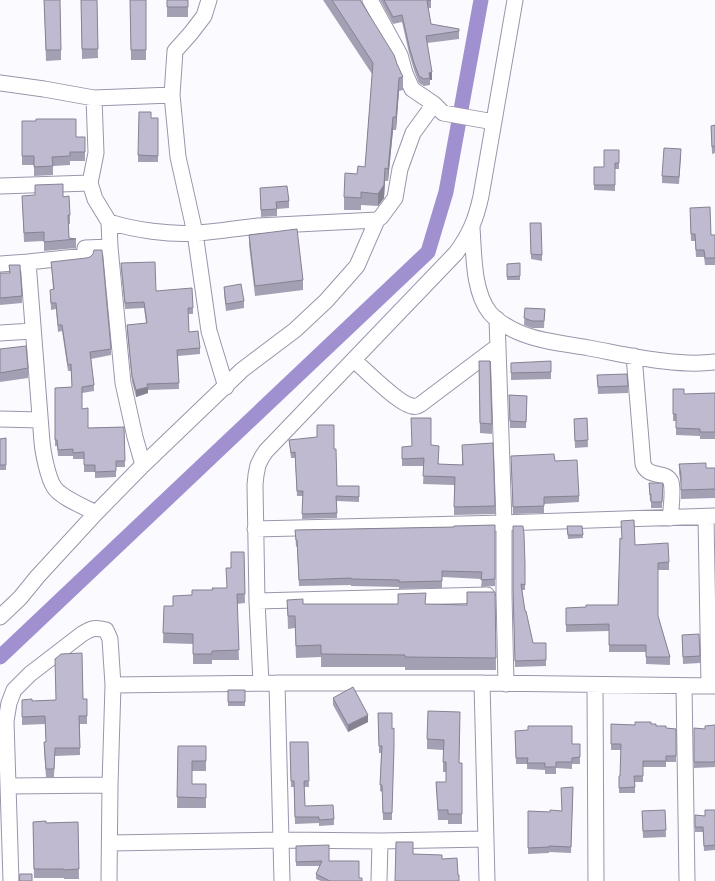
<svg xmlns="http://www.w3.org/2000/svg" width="715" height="881" font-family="'Open Sans',sans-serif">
  <rect width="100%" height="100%" fill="#fbfaff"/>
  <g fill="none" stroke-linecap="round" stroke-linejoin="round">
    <path stroke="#a190cf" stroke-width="15" d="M0,657L428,252L446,192L481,0"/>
    <defs>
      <path id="minor" d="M209,0L204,16L191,33L175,51L172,95L178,157L195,233L209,331L226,387
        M370,0L400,55L405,73L412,89L434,104L443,113L494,122
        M0,83L44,89L94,98L172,95
        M94,98L96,153L90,183L95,199L109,222L110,247L123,383L135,437L143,465
        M0,186L90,183
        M109,222C135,230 169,235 197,233C217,232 237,228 258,226C297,224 337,222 377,220
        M472,228C474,255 473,292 490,313C497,321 509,328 518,332C538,341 566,344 589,348C628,355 676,367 715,362
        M28,262L42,442C43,453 48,478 54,487C61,498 85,507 96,513
        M0,264L28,262L85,256V248L110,247
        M497,319L504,523V595L506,684
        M0,333L33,331
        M634,356L643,464C648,479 666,470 671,482C673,489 671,510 670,518
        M354,360C365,370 399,404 412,406C415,407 418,406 421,404L498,346
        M0,419L40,420
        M706,517L709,686
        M255,529L504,523L715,516
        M257,601L487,595
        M0,617L20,598L38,576L96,513L143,465L242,370L295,330L326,301L357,266L377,220L381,217L395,198L400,169L413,133L434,104
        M261,683L257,601L255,485L256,475L258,465L262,457L266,451L456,253C470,234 476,219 481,196L515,0
        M277,683L282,881
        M482,683L487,881
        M113,685L277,683H482L715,686
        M595,685L596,881
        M684,686L687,881
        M8,786L110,785
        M110,843L281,840L380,841L486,839
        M11,881L6,721L9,703L14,690L30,674L82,634C92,628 95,627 106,630L110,639L113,685L110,785L109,881
        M379,881L380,841"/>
    </defs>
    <use href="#minor" stroke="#9a95ab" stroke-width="17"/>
    <use href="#minor" stroke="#fff" stroke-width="15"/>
  </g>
  <path fill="#a4a0b3" d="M44,0L61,50V60L46,61Z
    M81,0H97L98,58L82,59Z
    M130,0H146V60H131Z
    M167,0H188V17H167Z
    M323,0H360L397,64L403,77V90L399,91L396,130H393L388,181H385L384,198L378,206L361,205V210H344V197L357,174L365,167L372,74Z
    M380,0H431V8H428L431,24L459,29V39L427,43L432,80H430V85L424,86L419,83L414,70L409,53L402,22L393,24Z
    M151,118H158V162H138V155Z
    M22,121L76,137H85V161H70V165L53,166V175L34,176V165H22Z
    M715,125V153L712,154L711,126Z
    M619,150V169H615V191L594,190V167H604Z
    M681,156L679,184L662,183V176Z
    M260,188L289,201V208L277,209V216L261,217Z
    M22,196L63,197L70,215V224H68L69,238L76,239V248L44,251V241L24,242Z
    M690,215L711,235H715V265H705L704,257H696L695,241H691Z
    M530,223L542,255V261L531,259Z
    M249,235L303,280V290L255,296L249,245Z
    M51,262L111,349V355L91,359L94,385V391L82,393V409L88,428L124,427L125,467H116V477L95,478V472H84V459H73V456H58L57,446H55V388L72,387L71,371H68L62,331L58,332L56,309L51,310L50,290L53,289Z
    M121,263L156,291L193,308V314H188L189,332L200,348V354L178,356L179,389L148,390V393L136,397L132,382L127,331V325L146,323L144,308L125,309L121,269Z
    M520,263V280H507V264Z
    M9,265L22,296V303L0,305V273H9Z
    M224,287L244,301V308L226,311L224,294Z
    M525,308L545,309L544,328H532L524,325Z
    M0,349L28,368V378L0,382Z
    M479,361L492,424V434L480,433Z
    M511,363L551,372V379L511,380Z
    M597,375L628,386V393L598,394Z
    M673,389L684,394L715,393V439H700V436L676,435V421H673Z
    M509,395L527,396L526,428H510Z
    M587,418L588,447L575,448L574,419Z
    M6,438V470H0V439Z
    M289,440L334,449L337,486H359V502L337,501V518L302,519L303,496H297L295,458H291Z
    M431,445L439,464L462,465V445L495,506V514L454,515V485L423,484L424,466H402V447Z
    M555,461L579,496V502L544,504V513L513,514L511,462Z
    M679,464L706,468H715V498L681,499V485L679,473Z
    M649,483H663L662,508H651V501H650Z
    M495,525V586L481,587L482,579L442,577V588L399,589V587L351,586V585L299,586L297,546L296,547L295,530L454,527Z
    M567,526H582L583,538L568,539Z
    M635,545L669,562V570H658V616L670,657V665L646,664V652H609V631L566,632V608L586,607L618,605Z
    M244,552L245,603L237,604L239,660H212V664H193V644L163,643L164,606H173L192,595L227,588L231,568Z
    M525,570V590H522L525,611L533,643H546V666L515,667L513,595Z
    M495,592L496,670H405V667H321V657L296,658L295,628L288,629L287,600L303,604L467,605Z
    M682,635L700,656V663L683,664Z
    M228,690H245V706H228Z
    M333,698L368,722L348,732L333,705Z
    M83,699L87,716V724H80V755L55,756L54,777H46L44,750V742H46L45,724L22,725V700L32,701Z
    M378,713L392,729V820H383L382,792L380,791L381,753H379Z
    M460,722L459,763H462V824H448V820H438L436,782H446V772H443V750L427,749V739Z
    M611,724L635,725L651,724L656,726L666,728L676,729V762H666V767H643V782H635V793H619V776H620L621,750H611Z
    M715,725V767L694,768V728L705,729Z
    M515,731L572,744H580V764H572V769L556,768V774H545V770L527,769V764H516Z
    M290,742H308L309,787H304L305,806L334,819V825L319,826V823L295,824L294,787H291Z
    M178,746H206V771H192V784H206V808H177Z
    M573,787L571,853L549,852V853L528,854V811L550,812L562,811Z
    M665,810L666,837L643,838L642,811Z
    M715,810V850L704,851L703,832H695V815L705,816Z
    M33,822L46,823L78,822L79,879H64V878H34Z
    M296,846L329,861L359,878L362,881H321L316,879V874L320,866H296Z"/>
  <path fill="#868292" d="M432,72V80H430L429,73Z
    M399,78V91L396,130V117Z
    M393,117V130L388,181V169Z
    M385,168V181L384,198L378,206V194Z
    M148,387V393L136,397V390Z
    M368,715V722L348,732V725Z"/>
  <path fill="#bfbad0" stroke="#868292" d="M44,0H60L61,50H46Z
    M81,0H97L98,49H82Z
    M130,0H146V50H131Z
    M167,0H188V7H167Z
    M332,0H360L394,55L397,64L403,77L399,78L396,117H393L388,169L385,168L384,185L378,194L361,192V198L344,197L345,173L357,174L358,166L365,167L373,63Z
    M384,0H431L427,1L431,24L459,29V31L426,36L432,72L429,73L430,78L424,79L419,76L414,63L409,46L402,15L393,17Z
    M139,112H151V118H158V156L138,155Z
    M36,119H76V137H85V152H70V156L52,157L53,166L34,167V156H22V121H36Z
    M715,125V146L712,147L711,126Z
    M664,148L681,149L679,177L662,176Z
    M604,150H619V163H615V185H594V167H604Z
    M63,184V197L69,196L70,215H68L69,238L76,239L44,242V232L24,233L22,196L35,195V185Z
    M287,186L289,201L276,202L277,209L261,210L260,188Z
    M710,207L711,235H715V258H705L704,250H696L695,234H691L690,208Z
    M530,223H541L542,255L531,254Z
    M297,229L303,280L255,286L249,235Z
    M94,250H102L111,349L90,352L94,385L82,387V409L88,408V428L124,427L125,461H116V471L95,472V465H84V452L73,453V449L58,450L57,440H55V388L72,387L71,364L68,365L62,325H58L56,303H51L50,290L54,289L51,262L86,258L90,257L93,254Z
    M155,262L156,291L192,288L193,308H188L189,332L198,331L200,348L177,350L179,383L147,384L148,387L136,390L132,376L127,325L147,323L144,302L125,303L121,263Z
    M520,263V276L507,277V264Z
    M9,265H20L22,296L0,298V273H10Z
    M241,284L244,301L226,304L224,287Z
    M525,308L545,309L544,321H532L524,318Z
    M26,346L28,368L0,373V349Z
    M479,361H490L492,424L480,423Z
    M551,361V372L511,373V363Z
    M627,374L628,386L598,387L597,375Z
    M673,389H684V394L715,393V432H700V429L676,428V414H673Z
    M509,395L527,396L526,422L510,421Z
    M411,418H431V445L439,446L438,464L463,465L462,445L493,443L495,506L454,507L455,477L423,476L424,458L402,459V447L412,446Z
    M587,418L588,440L575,441L574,419Z
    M317,425H334V449H336L337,486H359V497L336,496L337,513L302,514L303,491H297L295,452L291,453L289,440L317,437Z
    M6,438V465H0V439Z
    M554,454L555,461L577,460L579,496L544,497V506L513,507L511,456Z
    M706,463V468H715V489L681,490V475L679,464Z
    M649,483H663L662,502H651V494L650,495Z
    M634,520L635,545L668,543L669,562L658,563V616L670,657H646V645H609V624L566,625V608L586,607V605H618L620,538L622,539L621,521Z
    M495,525V579L481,580L482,572L442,571V581L399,582V580L351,579V578L299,580L297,540H296L295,530L454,527V526Z
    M513,526H523L524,534L525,564V585L521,584L525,611H526L533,643H546V660L515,661L513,589Z
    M567,526H582L583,535H568Z
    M231,552H244L245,594H237L239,650L212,651V654H193V634L163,633L164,606H173V596L192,595V590H213L212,588H227L226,568H231Z
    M467,592H495L496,658L405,657V655L321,654V645L296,646L295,616H288L287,600L303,599V604H398V594L426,593L425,604L467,605Z
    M699,634L700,656L683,657L682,635Z
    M82,653L83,699H87V716H79L80,748H55L54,769H46L44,742H46L45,716L22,717V700L32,699V701L56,700L55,659L61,654Z
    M353,687L368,715L348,725L333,698Z
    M228,690H245V702H228Z
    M428,711L460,712L459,763H462V814H448V810H438L436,782H446V762H443L444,740L427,739Z
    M378,713H392V729L394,728V747L392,813H383L382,785H380L382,746H379Z
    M635,722H651V724H656V726H666V728L676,729V756H666V761H643V776H634L635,787L619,788V776H620L621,744H611V724L635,725Z
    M715,725V762H694V728L705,729V726Z
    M528,726H572V744H580V757L572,758V762H556V767H545V763H527L528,758H516L515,731L528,730Z
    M290,742H308L309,781H304L305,806L333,805L334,819L319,820V817H295L294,781H291Z
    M178,746H206V761H192V784H206V798L177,797Z
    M573,787L571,847L549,846V847L528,848V811L550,812V810L562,811L561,788Z
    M665,810L666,830L643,831L642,811Z
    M705,810H715V845L704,846L703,827H695V815L705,816Z
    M46,821V823L78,822L79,869L64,870V869H34L33,822Z
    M396,842H413V854L442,855V859L457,858L458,875H459V881H395Z
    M329,845V861H359V878H362V881H330L316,874L322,861L296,862V846Z
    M20,874H32V881H19Z"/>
</svg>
